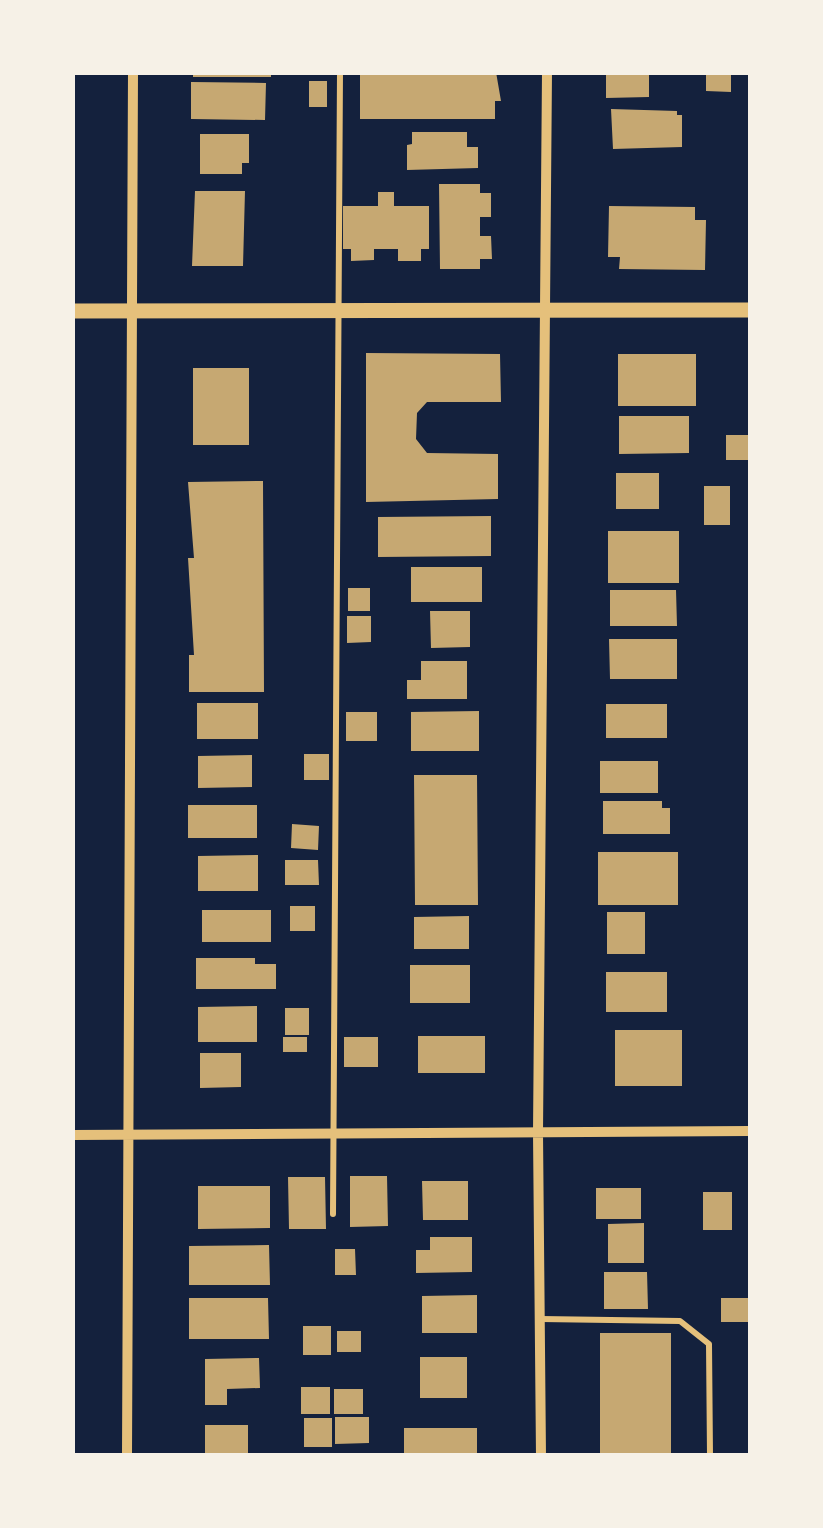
<svg xmlns="http://www.w3.org/2000/svg" width="823" height="1528" font-family="Commissioner,sans-serif">
  <rect width="100%" height="100%" fill="#14213d"/>
  <path fill="#c6a872" d="M193,72H271V77H193Z
    M360,72H496L501,101H495V119H360Z
    M606,72H649V97L606,98Z
    M706,72H731V92L706,91Z
    M309,81H327V107H309Z
    M191,82L266,83L265,120L191,119Z
    M611,109L677,111V115H682V147L613,149Z
    M412,132H467V147H478V168L407,170V145L412,144Z
    M200,134H249V163H242V174H200Z
    M439,184H480V193H491V217H480V236H491L492,259H480V269H440Z
    M195,191H245L243,266H192Z
    M378,192H394V206H429V249H421V261H398V249H374V260L351,261V249H343V206H378Z
    M609,206L695,207V220H706L705,270L619,269L620,257H608Z
    M366,353L500,354L501,402H427L417,413L416,439L427,453L498,454V499L366,502Z
    M618,354H696V406H618Z
    M193,368H249V445H193Z
    M619,416H689V453L619,454Z
    M726,435H750V460H726Z
    M616,473H659V509H616Z
    M263,481L264,692H189V655H194L188,558H194L188,482Z
    M704,486H730V525H704Z
    M491,516V556L378,557V517Z
    M608,531H679V583H608Z
    M411,567H482V602H411Z
    M348,588H370V611H348Z
    M610,590H676L677,626H610Z
    M430,611H470V647L431,648Z
    M347,616H371V642L347,643Z
    M609,639H677V679H610Z
    M421,661H467V699H407V680H421Z
    M197,703H258V739H197Z
    M606,704H667V738H606Z
    M479,711V751H411V712Z
    M346,712H377V741H346Z
    M304,754H329V780H304Z
    M252,755V787L198,788V756Z
    M600,761H658V793H600Z
    M414,775H477L478,905H415Z
    M603,801H662V808H670V834H603Z
    M188,805H257V838H188Z
    M292,824L319,826L318,850L291,848Z
    M598,852H678V905H598Z
    M258,855V891H198V856Z
    M285,860H318L319,885H285Z
    M290,906H315V931H290Z
    M202,910H271V942H202Z
    M607,912H645V954H607Z
    M469,916V949H414V917Z
    M196,958H255V964H276V989H196Z
    M410,965H470V1003H410Z
    M606,972H667V1012H606Z
    M257,1006V1042H198V1007Z
    M285,1008H309V1035H285Z
    M615,1030H682V1086H615Z
    M418,1036H485V1073H418Z
    M283,1037H307V1052H283Z
    M344,1037H378V1067H344Z
    M200,1053H241V1087L200,1088Z
    M350,1176H387L388,1226L350,1227Z
    M288,1177H325L326,1229H289Z
    M422,1181H468V1220H423Z
    M198,1186H270V1228L198,1229Z
    M596,1188H641V1219H596Z
    M703,1192H732V1230H703Z
    M644,1223V1263H608V1224Z
    M430,1237H472V1272L416,1273V1250H430Z
    M269,1245L270,1285H189V1246Z
    M335,1249H355L356,1275H335Z
    M604,1272H647L648,1309H604Z
    M477,1295V1333H422V1296Z
    M189,1298H268L269,1339H189Z
    M721,1298H748V1322H721Z
    M303,1326H331V1355H303Z
    M337,1331H361V1352H337Z
    M600,1333H671V1456H600Z
    M420,1357H467V1398H420Z
    M259,1358L260,1388L227,1389V1405H205V1359Z
    M301,1387H330V1414H301Z
    M334,1389H363V1414H334Z
    M335,1417H369V1443L335,1444Z
    M304,1418H332V1447H304Z
    M205,1425H248V1456H205Z
    M404,1428H477V1456H404Z"/>
  <g fill="none" stroke-linecap="round" stroke-linejoin="round">
    <path stroke="#e5c07b" stroke-width="6" d="M333,1214L340,72
      M541,1319L680,1321L709,1344L710,1456"/>
    <path stroke="#e5c07b" stroke-width="10" d="M72,1135L750,1131
      M127,1456L133,72
      M541,1456L538,1133L547,72"/>
    <path stroke="#e5c07b" stroke-width="15" d="M72,311L750,310"/>
  </g>
  <rect width="823" height="1528" fill="none" stroke="#f6f1e7" stroke-width="150"/>
</svg>
